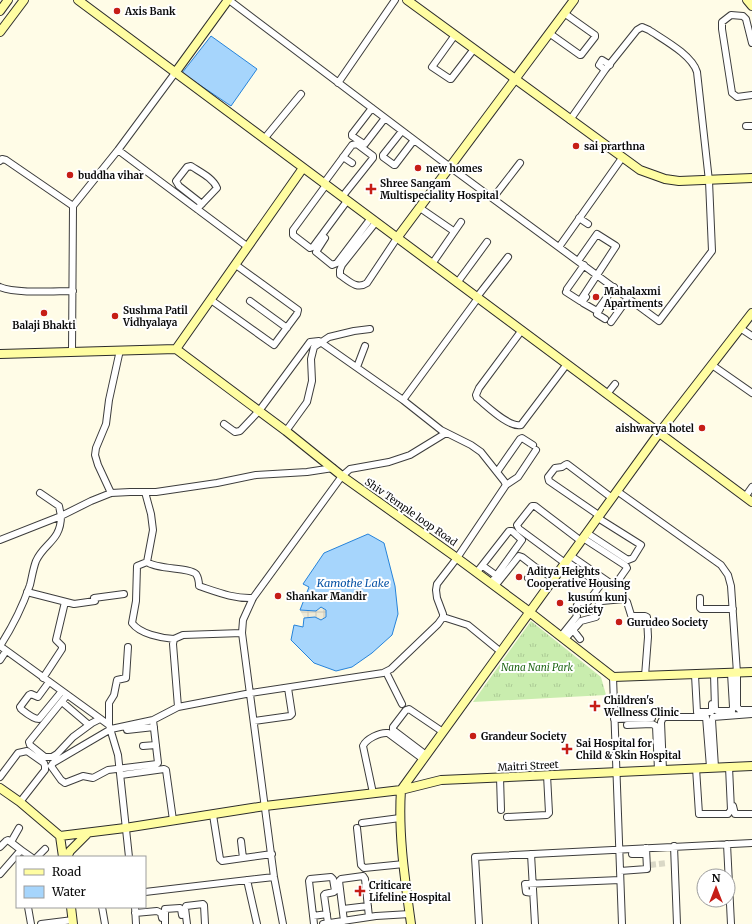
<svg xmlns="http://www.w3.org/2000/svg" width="752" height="924" font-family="Merriweather,serif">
  <defs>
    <pattern id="grass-tufts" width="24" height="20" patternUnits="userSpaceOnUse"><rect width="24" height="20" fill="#c9edae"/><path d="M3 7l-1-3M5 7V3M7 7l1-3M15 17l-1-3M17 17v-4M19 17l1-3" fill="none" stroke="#abca94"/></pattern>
    <pattern id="plaza-grid" width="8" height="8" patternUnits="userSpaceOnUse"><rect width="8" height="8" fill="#eeead7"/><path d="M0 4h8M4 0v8" fill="none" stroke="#cbc7b7"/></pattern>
  </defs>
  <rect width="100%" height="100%" fill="#fffce7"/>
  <path fill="url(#grass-tufts)" d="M531,621L601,677L606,695L473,702Z"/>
  <path fill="url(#plaza-grid)" d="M321,607L326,610V617L321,620L315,617L304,618L300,610L315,611Z"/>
  <path fill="#a6d5fc" stroke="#2683da" d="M211,36L257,69L231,106L182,73Z
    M368,534L384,543L395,586L398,614L392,635L372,653L352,667L336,671L314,663L291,640L294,625L303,627L304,618L315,617L321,620L326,617V610L321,607L316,611L300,610L309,587L303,584L324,553Z"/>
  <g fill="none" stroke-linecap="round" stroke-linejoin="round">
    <path stroke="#dad8c6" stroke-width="6" stroke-dasharray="6 3" stroke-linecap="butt" d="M650,865L667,863"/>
    <defs>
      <path id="street" d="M229,0L450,167L659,321L712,251L709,181L697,72C692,55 664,40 649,30L642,27L637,30L605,70L570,120
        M549,33L580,55H581L595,37V35L564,13
        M455,35L432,67L450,79H451L474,49
        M752,43L746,19L743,16L731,15L722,22V29L732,93L737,97L752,95
        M605,70L599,65L602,60L610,65
        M338,83L395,0
        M372,108L352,134V136L364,144H365L385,118
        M746,126H752
        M402,131L383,155V157L394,165H395L414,140
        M264,139L301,94
        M118,150L248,247
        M343,157L352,163
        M0,161L2,159L6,160L73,206
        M324,183L352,145L357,144L373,156V158L342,197
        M326,185L293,230V235L310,248L313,247L347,201
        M493,198L520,163
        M420,208L452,230
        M197,209L217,188C213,178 200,172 191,166L187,167L176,181L179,186L202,204
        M579,218L588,224
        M376,222L342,265L340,270V275C349,281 357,290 367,283L397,238
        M325,238L316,252L332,265L337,263L371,218
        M559,247L622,158
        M432,264L461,222
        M457,283L487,242
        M0,287C15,294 55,291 73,291
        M567,289L584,265
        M566,292L580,301L616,246L597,234L578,261
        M477,297L508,257
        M586,297L582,302L583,303L597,311L614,287
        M211,300L274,345L297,314L298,310L236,265
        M250,301L287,328
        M600,309L597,314L605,319
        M611,322L628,298
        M740,328L752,336
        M522,330L479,388L476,395L477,398C487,406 509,428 521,425L567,364
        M72,352L73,206L118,150L175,73
        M712,365L752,393
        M357,367L365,346
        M607,394L615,384
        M403,400L478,298
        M286,431L307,402L312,381L311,359L314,347L329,337L354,331L370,329
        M497,472L520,439L522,438L533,445
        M506,485L518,477L536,450
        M617,491L721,565L728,575L731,586L737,673V707L740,710H752
        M145,492L151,514L153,530L147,562C158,570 189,567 196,574C198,577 199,582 199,586C217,592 234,599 253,598
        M111,493L98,465L95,455L96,448L106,424L109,400L120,350
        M745,497L752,487
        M600,516L549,481L548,477L555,468L562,467L565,465L567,464L612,498
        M587,533L628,560L633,558L641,545L598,518
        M0,540L61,516L59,506L40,493
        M571,556L613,585H615L627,568L626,566L583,538
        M147,562L137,566L136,601L132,623C140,634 161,638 174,639
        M565,563L519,529L517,525L532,506H535L581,541
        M483,566L497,576
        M537,568L554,579
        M477,572L509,531H512L522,540L491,583
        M495,586L519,556L522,557L535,567V569L528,578
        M27,592L74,604L95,601L94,598L124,594
        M700,598V608L701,609H733
        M443,617L468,625L501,652
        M573,630L580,639
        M561,636L577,616C575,611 575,607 579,602H588L599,587V584L566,561
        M565,639L581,621L596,617L599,603L602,601L624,599L627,602L631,615L634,616H645L647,617L648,637L645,676
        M0,646C13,626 22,608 30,585C32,577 33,569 36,561C44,543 61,541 61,516L91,501L111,493L130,492H156L217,483L256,475L307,472L333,468
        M0,646L109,725L118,755L129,857
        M0,660L6,651
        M386,672L402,704
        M714,674L715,709L717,711H732L733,707L731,673
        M695,675L697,712H710L712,711V704
        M613,677L622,924
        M43,678L62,649V646L56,640L65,602
        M49,682L38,697L31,694L29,695L20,707L21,709C26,713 33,719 39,719L62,691
        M67,695L29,742L30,745L45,757H52L57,754L73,737L92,723L100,719
        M62,702L89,725
        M178,707L173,644L174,639L183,635L242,633
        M614,719L652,718
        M153,720L158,763L157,764L108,770L93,778L83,776L65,783L61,780L51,766L53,763L111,729L153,720L178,707L251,693L383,673L391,669L438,624L443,617V614L437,598L436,590L437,584L457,558L506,485L504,481L481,452L471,445L441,430L403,400L319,341L310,342L259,411L240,431L235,432L224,424
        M254,721L290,716L292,714L288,688
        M109,725V703L114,695L117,680L126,678L128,647
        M627,725L652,724L656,726L658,770
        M127,730L154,727
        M143,746L156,745
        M426,755L393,730V727L406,710L409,709L443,732
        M715,767L712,720L713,717L752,714
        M696,768L699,814H728L731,810L729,767
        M663,770L661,722L663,718L666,717H706L710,767
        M121,775L164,769L166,770L173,820
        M0,777L18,753L27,751L44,763L45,766V770L20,802
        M500,777L501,810
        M373,793L363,746C366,739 380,732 388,733L423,759
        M733,806L735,814H752
        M213,815L220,859L222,861L272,854
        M507,817L547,815L549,813L547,775
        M362,823L400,818
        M357,828L361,865L364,868L404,864
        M241,841L243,858
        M11,842L19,828
        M727,844L731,924
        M674,846L677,924
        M0,847L6,841L8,840L21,850
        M531,854L535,924
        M632,854H646
        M37,857L45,849
        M620,871L647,869L646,848
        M0,874L21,850L31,857
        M247,880L257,924
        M145,892L274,877
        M533,893L526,892L525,884L620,880
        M28,907L31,924
        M102,907L105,924
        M135,907L136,924
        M343,909L368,906
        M135,913L157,911L161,913L162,918
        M313,916L327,914
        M344,921L339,881L341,879L363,876L365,879L369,917
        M41,924L73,920
        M165,924V909L180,908L181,909L182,915
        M187,924L185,908L186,906L203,904L204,905L205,924
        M283,924L274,877L242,633L243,620L253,598L342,476L350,469L389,462L410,455L446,433
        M314,924L309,881L310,879L331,877L333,879L335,891L334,892L325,894L324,895L328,923
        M323,924L376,916L410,914
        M479,924L475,857L752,843"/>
      <path id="secondary" d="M78,0L752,502
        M407,0L640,170L665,179L679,181L752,178
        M747,0L752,6
        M0,11L8,0
        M0,32L24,0
        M175,73L228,0
        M397,238L574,0
        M176,349L303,168
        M0,354L176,349L286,431L342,476L457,558L523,607L613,677L752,672
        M0,788L20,802L60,836L63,857
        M60,836L125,828L265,806L401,790L441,780L752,766
        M67,857L70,851L88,833
        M71,907L73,924
        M411,924C405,880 398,834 401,790L659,433L752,313"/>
    </defs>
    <use href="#street" stroke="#3d3d3d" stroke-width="8"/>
    <use href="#secondary" stroke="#2c2c2c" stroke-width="10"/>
    <use href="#street" stroke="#fff" stroke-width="6"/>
    <use href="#secondary" stroke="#fffda2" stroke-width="8"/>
  </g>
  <g fill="#c61d16" stroke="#fff" stroke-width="1.5">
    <circle cx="117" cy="11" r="4"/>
    <circle cx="576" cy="146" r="4"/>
    <circle cx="418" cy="168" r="4"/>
    <circle cx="70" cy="175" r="4"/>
    <path d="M369 183h4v4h4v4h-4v4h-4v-4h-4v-4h4z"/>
    <circle cx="596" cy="297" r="4"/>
    <circle cx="44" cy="313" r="4"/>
    <circle cx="115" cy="316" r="4"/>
    <circle cx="702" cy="428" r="4"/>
    <circle cx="519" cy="577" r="4"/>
    <circle cx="278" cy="596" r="4"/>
    <circle cx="560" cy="603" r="4"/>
    <circle cx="619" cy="622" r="4"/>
    <path d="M593 700h4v4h4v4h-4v4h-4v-4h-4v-4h4z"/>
    <circle cx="473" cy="736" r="4"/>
    <path d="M565 743h4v4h4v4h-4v4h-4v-4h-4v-4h4z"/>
    <path d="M358 885h4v4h4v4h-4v4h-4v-4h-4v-4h4z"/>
  </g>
  <g text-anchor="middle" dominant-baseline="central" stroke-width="4" stroke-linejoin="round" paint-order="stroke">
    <g font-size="10" font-weight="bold" fill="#0a0a0a" stroke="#fff" text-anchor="start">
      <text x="125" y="11">Axis Bank</text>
      <text x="584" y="146">sai prarthna</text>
      <text x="426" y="168">new homes</text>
      <text x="78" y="175">buddha vihar</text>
      <text x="380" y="183">Shree Sangam<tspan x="380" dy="12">Multispeciality Hospital</tspan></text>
      <text x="604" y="291">Mahalaxmi<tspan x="604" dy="12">Apartments</tspan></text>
      <text x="123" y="310">Sushma Patil<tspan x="123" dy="12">Vidhyalaya</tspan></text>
      <text x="44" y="325" text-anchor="middle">Balaji Bhakti</text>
      <text x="694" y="428" text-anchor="end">aishwarya hotel</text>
      <text x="527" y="571">Aditya Heights<tspan x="527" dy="12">Cooperative Housing</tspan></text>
      <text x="286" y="596">Shankar Mandir</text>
      <text x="568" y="597">kusum kunj<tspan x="568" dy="12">society</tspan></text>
      <text x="627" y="622">Gurudeo Society</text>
      <text x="604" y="700">Children's<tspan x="604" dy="12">Wellness Clinic</tspan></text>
      <text x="481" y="736">Grandeur Society</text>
      <text x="576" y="743">Sai Hospital for<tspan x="576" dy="12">Child &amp; Skin Hospital</tspan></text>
      <text x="369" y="885">Criticare<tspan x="369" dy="12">Lifeline Hospital</tspan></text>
    </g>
    <g font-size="10" fill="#0a0a0a" stroke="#fff">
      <text transform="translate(411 512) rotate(35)">Shiv Temple loop Road</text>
      <text transform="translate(528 766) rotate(-3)">Maitri Street</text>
    </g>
    <g font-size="10" font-style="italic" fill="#206716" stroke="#fff">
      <text x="537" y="667">Nana Nani Park</text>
    </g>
    <g font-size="11" font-style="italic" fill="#0954a6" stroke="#fff">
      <text x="353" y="583">Kamothe Lake</text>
    </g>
  </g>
  <rect x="16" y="856" width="130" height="52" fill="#ffffff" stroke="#9d9d9d"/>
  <rect x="24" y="869" width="20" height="6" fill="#fffda2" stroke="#9d9d9d"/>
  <text x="52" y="876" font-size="12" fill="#0a0a0a">Road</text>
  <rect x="24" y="886" width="20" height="12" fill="#a6d5fc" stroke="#9d9d9d"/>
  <text x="52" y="896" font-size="12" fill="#0a0a0a">Water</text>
  <g transform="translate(716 888)"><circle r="19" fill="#ffffff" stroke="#9d9d9d"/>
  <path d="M0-3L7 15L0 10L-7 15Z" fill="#c61d16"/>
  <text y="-6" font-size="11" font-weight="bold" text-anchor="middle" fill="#0a0a0a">N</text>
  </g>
</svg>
